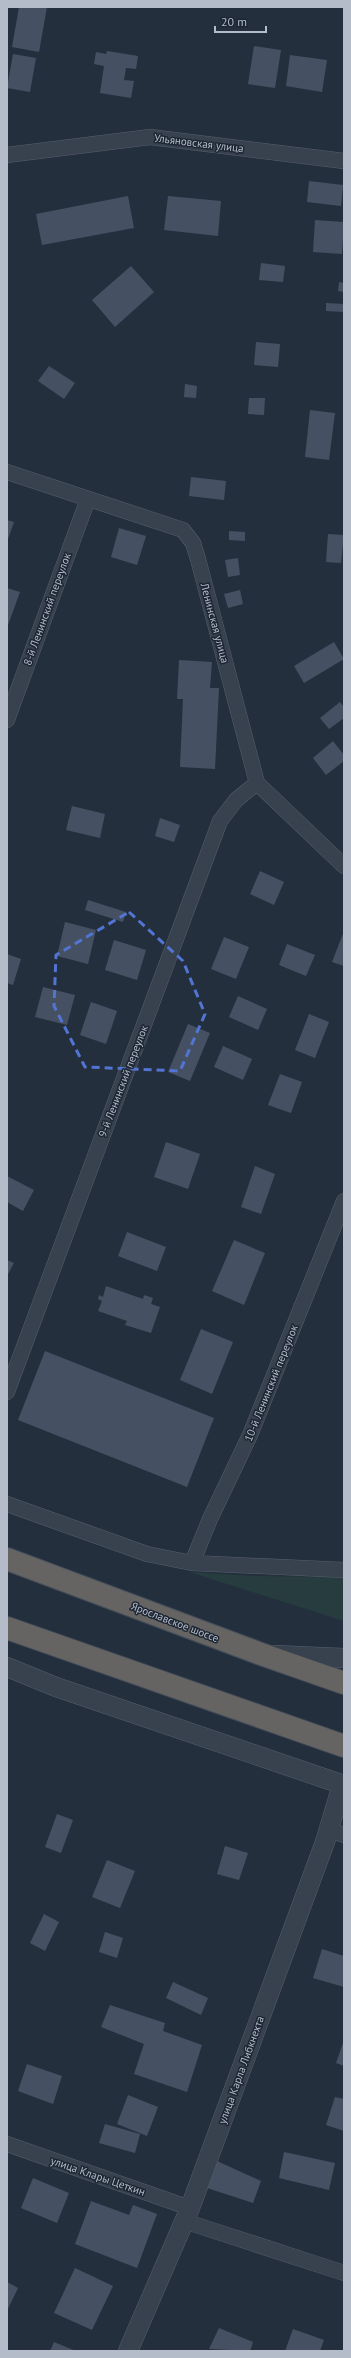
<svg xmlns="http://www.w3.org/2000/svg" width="351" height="2358" font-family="'PT Sans',sans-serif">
  <rect width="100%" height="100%" fill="#242f3e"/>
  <path fill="#263c3f" d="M189,1572L257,1576L344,1577V1621Z"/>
  <path fill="#455162" d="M19,7H47L39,52L12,47Z
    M254,46L281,50L275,88L248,84Z
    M107,51L138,56L136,69L126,68L124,80L134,81L131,98L100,93L104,66L94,64L96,52L106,54Z
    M13,54L36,58L30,92L7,88Z
    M290,55L327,60L322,92L286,86Z
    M309,181L343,185L341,206L307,202Z
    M128,196L134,228L42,245L36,214Z
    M168,196L221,201L218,236L164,230Z
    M315,220L344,222L342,254L313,252Z
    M261,263L285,266L283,282L259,280Z
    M131,266L154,292L115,327L92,300Z
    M339,282L344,283V292L338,291Z
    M326,303L344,304V312L326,311Z
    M256,342L280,344L278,367L254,365Z
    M49,366L75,383L64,399L38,381Z
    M185,384L197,386L196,398L184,397Z
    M249,398H265L264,415L248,414Z
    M310,410L335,413L329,460L305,457Z
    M191,477L226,481L224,500L189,496Z
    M7,520L14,522L7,542Z
    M119,528L146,536L137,565L111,557Z
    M229,531L245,532V541L229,540Z
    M328,534L344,535L341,563L326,562Z
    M238,558L240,575L228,577L225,560Z
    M7,588L20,592L7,628Z
    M240,590L243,604L228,608L224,594Z
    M334,642L344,659L304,683L294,666Z
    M179,660L212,662L210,688H219L215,769L180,767L183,699H177Z
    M340,702L344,707V718L329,729L320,718Z
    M333,741L344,755V761L326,775L313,758Z
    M72,806L105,814L100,838L66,830Z
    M160,818L180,825L174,842L155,836Z
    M260,871L284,882L274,905L250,894Z
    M88,900L126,912L123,922L85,910Z
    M65,922L96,930L88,964L57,956Z
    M344,931V966L332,962Z
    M224,937L249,947L236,979L211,969Z
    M114,940L146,950L137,980L105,970Z
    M287,944L315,955L306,976L279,965Z
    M7,954L21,959L13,985L7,983Z
    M43,987L75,995L67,1025L35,1017Z
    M238,996L267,1009L258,1030L229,1017Z
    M91,1002L117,1011L106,1044L80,1035Z
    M309,1014L329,1022L315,1058L295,1050Z
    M188,1024L210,1033L190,1081L168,1072Z
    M223,1046L252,1059L243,1080L214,1067Z
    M280,1074L302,1082L291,1113L268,1105Z
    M166,1142L200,1154L188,1189L154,1177Z
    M255,1166L275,1174L261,1214L241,1207Z
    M7,1176L34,1190L23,1211L7,1202Z
    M127,1232L166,1247L157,1271L118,1256Z
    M234,1240L265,1253L244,1305L212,1291Z
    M7,1260L14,1263L7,1276Z
    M106,1286L143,1299L144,1295L153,1298L151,1304L160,1307L151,1333L125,1325L127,1321L98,1311L102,1301L98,1299L99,1295L103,1297Z
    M201,1329L233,1342L212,1394L180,1380Z
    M45,1351L214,1418L187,1487L18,1420Z
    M57,1814L73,1820L61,1853L45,1847Z
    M225,1846L248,1853L239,1880L217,1874Z
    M107,1860L135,1871L120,1908L92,1897Z
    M44,1914L59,1922L45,1951L30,1943Z
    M105,1932L123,1938L117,1958L99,1952Z
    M322,1949L344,1956V1987L313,1978Z
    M173,1982L208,1998L201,2015L166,1998Z
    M110,2005L165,2023L163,2031L202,2045L187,2092L134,2074L144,2044L101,2027Z
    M344,2040V2066L336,2063Z
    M27,2064L62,2076L53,2104L18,2091Z
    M128,2095L158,2107L147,2136L117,2124Z
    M335,2097L344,2099V2131L326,2125Z
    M105,2124L140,2134L135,2153L99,2143Z
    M284,2152L335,2163L329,2190L279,2178Z
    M217,2161L261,2181L253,2203L207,2188Z
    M33,2178L69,2193L57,2223L21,2208Z
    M91,2201L129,2215L133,2205L157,2214L137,2268L75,2244Z
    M75,2268L113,2286L92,2330L54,2313Z
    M7,2282L18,2288L7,2311Z
    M219,2328L253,2342L250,2351L209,2349Z
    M293,2329L324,2340L320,2351H285Z
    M54,2342L76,2351H50Z"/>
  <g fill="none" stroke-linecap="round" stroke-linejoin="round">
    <defs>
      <path id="minor" d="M7,155L150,137L344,161
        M7,472L183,530L193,543L198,559L257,783L344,866
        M7,720L88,499
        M7,1392L220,821L236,800L257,783
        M7,1504L147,1554L192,1563L344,1570
        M192,1563L210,1519L250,1435L344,1201
        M329,1830L344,1835
        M7,2144L190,2208
        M184,2221L344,2273"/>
      <path id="tertiary" d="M275,1655L344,1658
        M7,1667L56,1687L344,1785
        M128,2351L190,2208L325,1842L342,1785"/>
      <path id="trunk" d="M7,1559L261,1654L344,1683
        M7,1628L344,1746"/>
    </defs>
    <use href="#minor" stroke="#565f6c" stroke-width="16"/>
    <use href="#tertiary" stroke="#565f6c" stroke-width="20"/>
    <use href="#trunk" stroke="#434c59" stroke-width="24"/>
    <use href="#minor" stroke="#38414e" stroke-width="15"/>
    <use href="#tertiary" stroke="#38414e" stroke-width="19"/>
    <use href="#trunk" stroke="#656462" stroke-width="22"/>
  </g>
  <path fill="none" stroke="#5274d3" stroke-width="3" stroke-dasharray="8 5" stroke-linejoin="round" d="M129,912L183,961L205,1014L180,1071L85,1067L54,1006L56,955Z"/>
  <g text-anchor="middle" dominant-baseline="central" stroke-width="3" stroke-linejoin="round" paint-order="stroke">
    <g font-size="11" fill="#b4bcc9" stroke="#1d2633">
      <text transform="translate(199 143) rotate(7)">Ульяновская улица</text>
      <text transform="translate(47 609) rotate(-70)">8-й Ленинский переулок</text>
      <text transform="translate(215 623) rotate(75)">Ленинская улица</text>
      <text transform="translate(123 1081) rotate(-69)">9-й Ленинский переулок</text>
      <text transform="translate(271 1383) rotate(-68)">10-й Ленинский переулок</text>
      <text transform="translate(175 1622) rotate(21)">Ярославское шоссе</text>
      <text transform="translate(241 2070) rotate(-70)">улица Карла Либкнехта</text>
      <text transform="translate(98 2176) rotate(19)">улица Клары Цеткин</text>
    </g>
  </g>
  <rect width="351" height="2358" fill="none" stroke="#b4bcc9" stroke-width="16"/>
  <path d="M215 26v6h51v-6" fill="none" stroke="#b4bcc9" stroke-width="2"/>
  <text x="221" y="26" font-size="12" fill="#b4bcc9" stroke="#1d2633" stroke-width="3" paint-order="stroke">20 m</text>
</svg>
